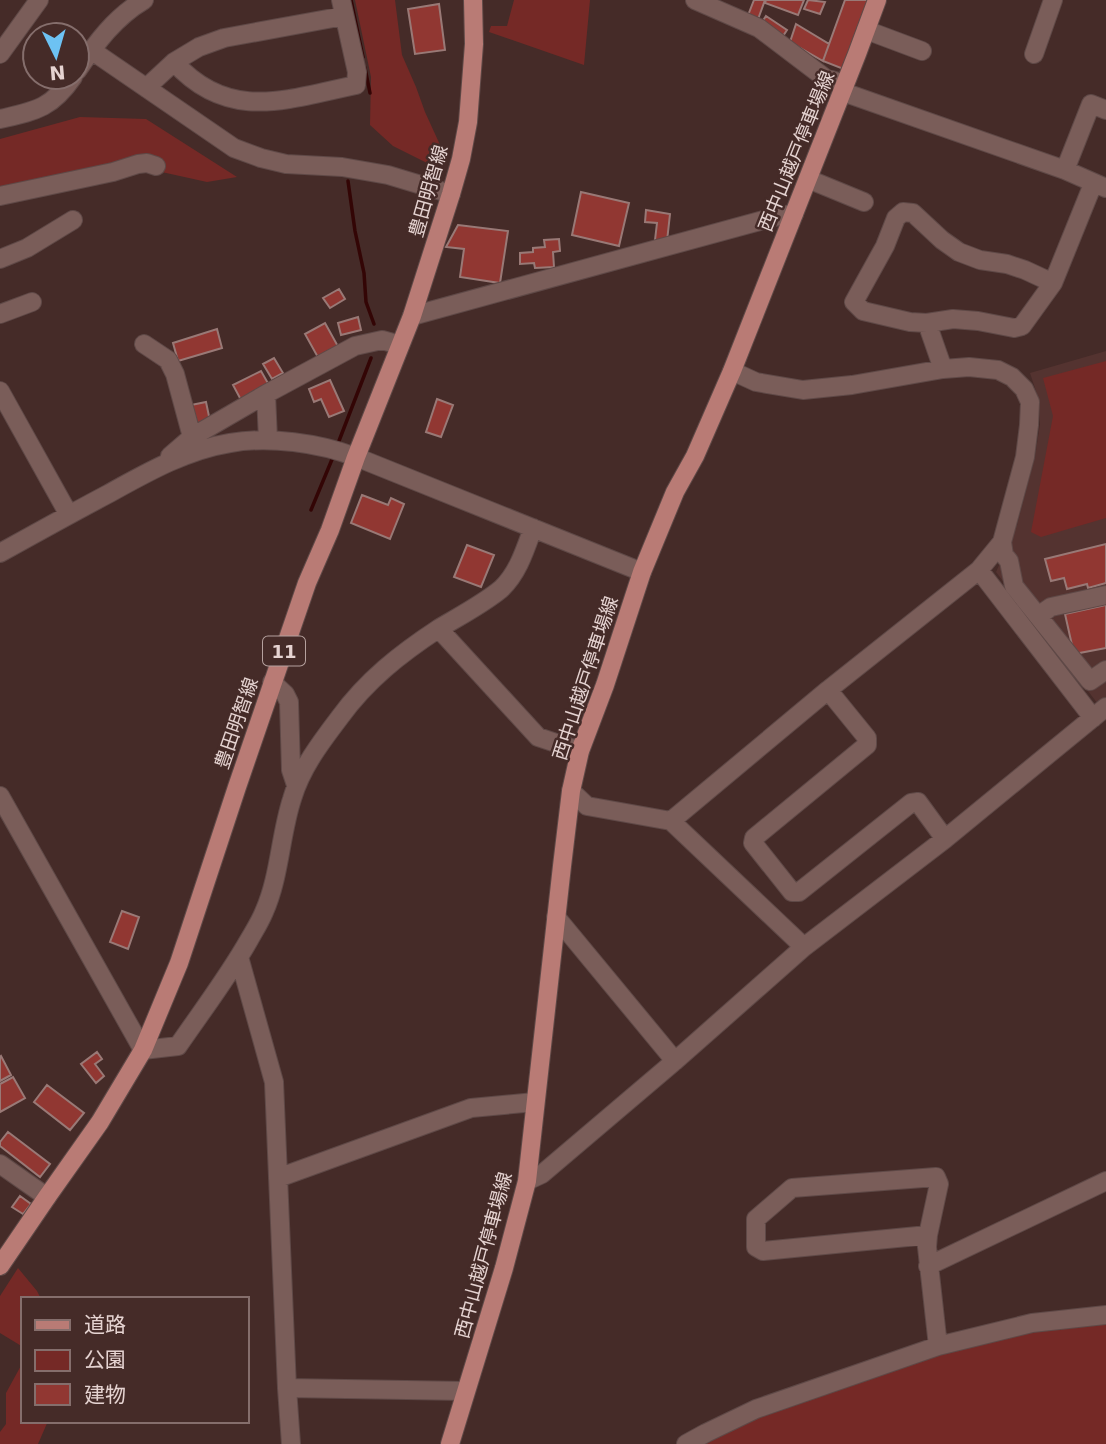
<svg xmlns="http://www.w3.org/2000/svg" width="1106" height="1444" font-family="'DejaVu Sans','Noto Sans JP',sans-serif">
  <rect width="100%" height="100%" fill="#452b28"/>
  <path fill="#543330" d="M1106,351V698L1098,704L996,572L1017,525L1035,457L1040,424L1039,400L1030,373Z"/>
  <path fill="#752926" d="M355,0H395L402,55L416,87L425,112L441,147L437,168L393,146L370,125L371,77Z
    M514,0H590L584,65L489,32L491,26H507Z
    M80,117L146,119L237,177L207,182L130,165L0,192V139Z
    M1106,361V518L1041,537L1031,532L1053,416L1043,378Z
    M18,1268L37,1291L41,1299H23V1347L0,1333V1296Z
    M1106,1322V1444H705L759,1415L944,1348L1047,1327Z
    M23,1362V1421H48L38,1444H0V1432L6,1424V1393Z"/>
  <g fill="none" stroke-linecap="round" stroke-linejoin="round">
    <path stroke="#330505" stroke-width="3.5" d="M351,0L363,57
      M365,68L370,93
      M348,181L355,231L364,273L366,302L374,324
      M337,446L371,358
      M311,510L333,457"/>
  </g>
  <path fill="#913732" stroke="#997976" stroke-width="2" d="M754,0H765L757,22L747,18Z
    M766,0H804L798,15L765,3Z
    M808,0L825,2L820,14L804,9Z
    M845,0H871L846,70L823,61Z
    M439,4L445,50L415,54L408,9Z
    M766,16L787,30L781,39L760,25Z
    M796,24L829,44L823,61L790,42Z
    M581,192L629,203L619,246L572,235Z
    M646,210L670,214L667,241L655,240L657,223L645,222Z
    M458,225L508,231L500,283L460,277L464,249L446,247Z
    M559,239L560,251L553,252L554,267L535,268L534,263L520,264V253L533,252V248L545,247L544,240Z
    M339,289L345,299L330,308L323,298Z
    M358,317L361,330L341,335L338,323Z
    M325,323L340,350L320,361L305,334Z
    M217,329L222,348L178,361L173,343Z
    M274,358L283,373L272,379L263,364Z
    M261,371L269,385L241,400L233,385Z
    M330,380L344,411L329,417L321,399L314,402L309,389Z
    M437,399L453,405L441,437L426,432Z
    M206,402L210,421L195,424L191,405Z
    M362,495L388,505L391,498L404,504L390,539L351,523Z
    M1106,544V583L1088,588L1087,584L1067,589L1064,578L1051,581L1045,559Z
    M467,545L494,555L481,587L454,577Z
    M1106,605V648L1074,654L1065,614Z
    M122,911L139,917L128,949L110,942Z
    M97,1052L102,1059L95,1064L104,1076L96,1083L81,1064Z
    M1,1056L11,1075L0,1081V1057Z
    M13,1077L25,1098L0,1112V1084Z
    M47,1085L84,1113L70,1130L34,1102Z
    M8,1132L50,1164L40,1177L0,1146V1142Z
    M20,1196L31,1204L23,1214L12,1207Z"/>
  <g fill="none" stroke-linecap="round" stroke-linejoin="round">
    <defs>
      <path id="minor" d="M695,0L759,28L825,78L845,84
        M866,30L922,51
        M91,50L234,148L261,158L286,164L342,167L388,175L451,194
        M0,54L39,0
        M1034,54L1053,0
        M174,62C229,123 288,99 356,85L357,72L341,0
        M77,71C96,43 115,17 144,0
        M146,88L174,62L199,47L224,38L344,16
        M843,92L1065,170L1106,188
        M0,119C35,111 51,109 73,77
        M1065,170L1091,104L1106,110
        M808,179L864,202
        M0,196L113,172L138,164L147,163L156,166
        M0,259L27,248L73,220
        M1053,283L1022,326L1014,328L978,321L953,319L927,323L910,322L863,311L854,302L885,246L896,218L903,212L913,213L942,240L959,252L980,260L1007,264L1025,270L1053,283L1093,184
        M0,314L32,302
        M412,316L778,216L794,214
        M927,323L943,369
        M144,344L168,360L175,374L192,437
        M0,391L69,515
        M266,394L268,440
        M170,456L192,437L266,394L355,346L382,340L400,345
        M1002,542L1004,555L1009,561L1014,586L1090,681L1106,670
        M0,553C36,533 72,513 108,494C146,473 186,450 230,443C269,436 319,443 356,457L642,572
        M979,570L1093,718
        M1038,616L1051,607L1106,595
        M439,629L538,737L580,751
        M272,682L285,694L289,702L291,770L296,785
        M828,690L867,738V745L754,838L753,843L792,892H799L911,803L918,802L945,839
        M571,791L587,806L671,821L804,947
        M0,796L143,1050L178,1046C202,1011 228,977 249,940C254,931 260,922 264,912C280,876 280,836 292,799C301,768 321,742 340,717C367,680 400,654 438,629C458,617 483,604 501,589C518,573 525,550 533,528
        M671,821L828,690L979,570L1002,542L1025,457L1029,425L1030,402L1024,389L1012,377L998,370L969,367L943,369L852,385L803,390L756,382L732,371
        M556,917L675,1061
        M239,957L274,1082L287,1388L291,1444
        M0,1164L47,1197
        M278,1178L471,1108L535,1102
        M527,1181L542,1174L675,1061L804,947L945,839L1106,707
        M928,1235L763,1251L756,1247V1219L792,1188L936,1177L939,1184L928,1235L927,1247L938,1346
        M928,1266L1106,1181
        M287,1388L465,1391
        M686,1444L706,1433L756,1409L938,1346L1032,1323L1106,1315"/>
      <path id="major" d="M0,1266L47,1197L100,1122L143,1050L179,963L237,787L307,583L330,530L356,457L412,316L451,194L461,159L468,122L474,44L473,0
        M450,1444L504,1268L527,1181L562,866L571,791L580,751L605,685L642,572L675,492L695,456L732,371L857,54L877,0"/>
    </defs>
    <use href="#minor" stroke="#5f4947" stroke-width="20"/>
    <use href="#major" stroke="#5f4947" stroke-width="20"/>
    <use href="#minor" stroke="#7a5d59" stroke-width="18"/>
    <use href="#major" stroke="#b97b75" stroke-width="18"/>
  </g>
  <g text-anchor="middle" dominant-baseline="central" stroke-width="5" stroke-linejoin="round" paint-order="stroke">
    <rect fill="#452b28" stroke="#b5a19e" stroke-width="2" x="263" y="636.5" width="42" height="29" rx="5"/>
    <g font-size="18" font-weight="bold" fill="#e5d3d1">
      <text x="284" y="651">11</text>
    </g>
    <g font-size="19" fill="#e5d3d1" stroke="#452b28">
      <text transform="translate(796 151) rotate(-68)">西中山越戸停車場線</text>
      <text transform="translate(428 191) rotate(-74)">豊田明智線</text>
      <text transform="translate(585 678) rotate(-72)">西中山越戸停車場線</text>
      <text transform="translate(236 723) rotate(-71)">豊田明智線</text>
      <text transform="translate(483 1255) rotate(-75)">西中山越戸停車場線</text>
    </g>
  </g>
  <rect x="21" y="1297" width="228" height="126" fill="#452b28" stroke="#856e6c" stroke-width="2"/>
  <rect x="35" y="1320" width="35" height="10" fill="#b97b75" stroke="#856e6c" stroke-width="2"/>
  <text x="84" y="1332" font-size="21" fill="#e5d3d1">道路</text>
  <rect x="35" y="1350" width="35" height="21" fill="#752926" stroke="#856e6c" stroke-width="2"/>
  <text x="84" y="1367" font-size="21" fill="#e5d3d1">公園</text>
  <rect x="35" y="1384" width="35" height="21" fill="#913732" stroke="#856e6c" stroke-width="2"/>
  <text x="84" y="1402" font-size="21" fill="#e5d3d1">建物</text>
  <g transform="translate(56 56) rotate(175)"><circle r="33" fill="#452b28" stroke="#856e6c" stroke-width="2"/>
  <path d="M0-5L12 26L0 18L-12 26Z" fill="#6dc2f3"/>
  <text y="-10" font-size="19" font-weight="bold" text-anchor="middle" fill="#e5d3d1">N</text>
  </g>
</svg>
